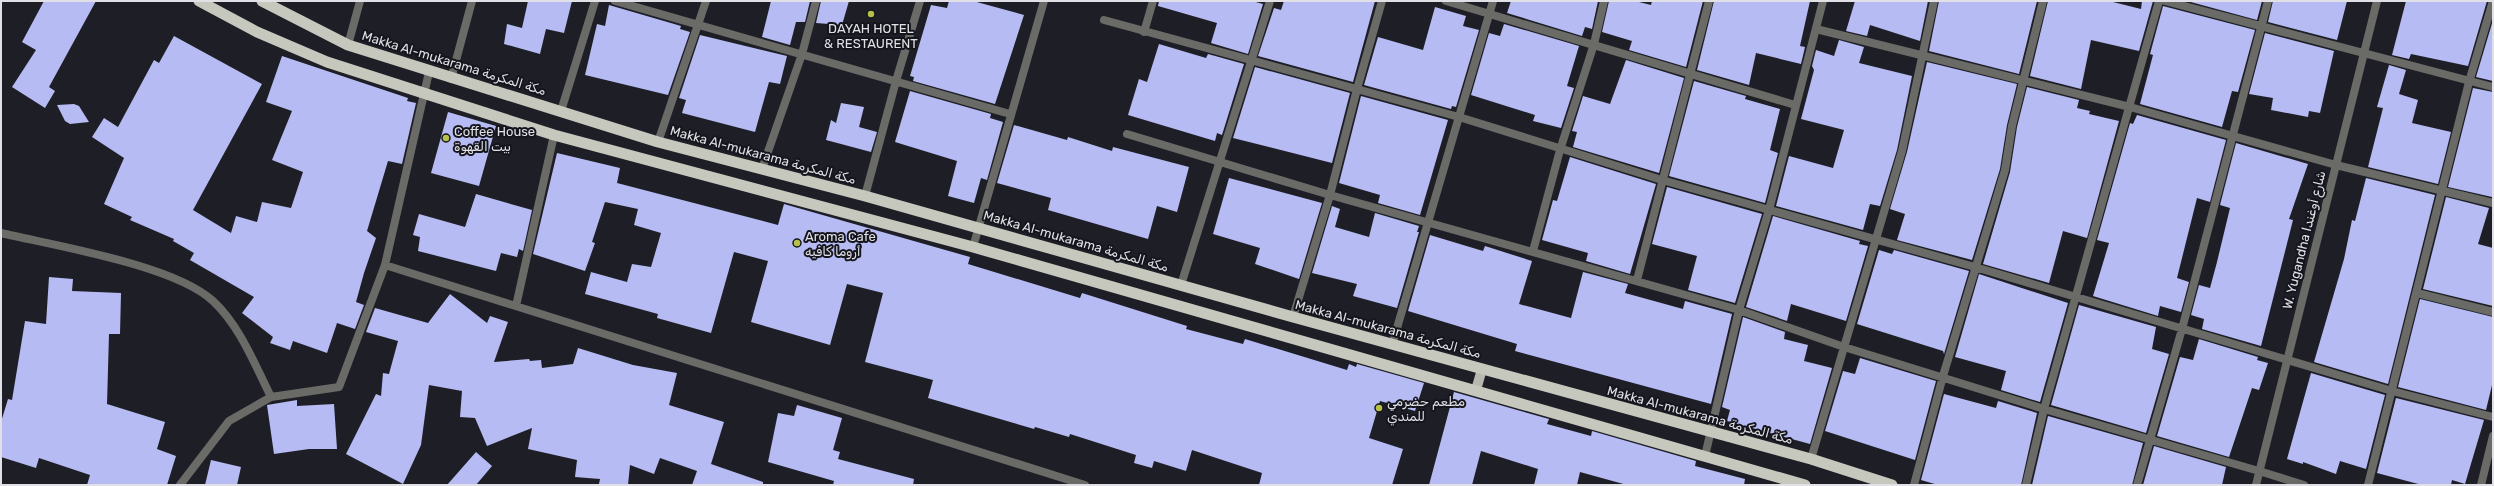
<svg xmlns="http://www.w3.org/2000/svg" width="2494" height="486" font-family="Rubik,Cairo,sans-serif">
  <rect width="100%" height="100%" fill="#1e1f26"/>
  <path fill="#b6bbf4" d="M44,1H96L49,87L55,91L45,108L12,87L36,50L22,42Z
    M528,1H572L564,33L546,29L540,54L504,44L507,24L522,28Z
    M771,1H810L805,22H796L790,45L762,37Z
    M821,1H849L842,25L816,23Z
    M949,1H973L1024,15L995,104L913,81L914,77L910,76L931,5L947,8Z
    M1159,1H1252L1263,4L1248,54L1211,43L1217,23L1158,6Z
    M1284,1H1375L1353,82L1258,56L1274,8L1281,10Z
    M1511,1H1598L1592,29L1585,27L1582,36L1507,13Z
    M1609,1H1635L1651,5L1652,1H1703L1686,67L1629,50L1632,41L1602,32Z
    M1714,1H1810L1800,46L1805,47L1801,64L1756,53L1749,85L1697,70Z
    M1855,1H1928L1920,41L1870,25L1867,36L1846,31Z
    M1939,1H2037L2019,74L1929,51Z
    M2048,1H2109L2141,9L2142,1H2153L2139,51L2091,40L2081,89L2030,76Z
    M2187,1H2262L2257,20Z
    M2273,1H2347L2337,40L2268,22Z
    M2406,1H2487L2468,66L2411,54L2409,59L2392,55Z
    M609,5L681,26L680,29L690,32L668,95L585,75L597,24L605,26Z
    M2163,6L2255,30L2238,92L2232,91L2222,127L2140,104L2153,55L2150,54Z
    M1435,7L1466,16L1463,26L1479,30L1456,107L1452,106L1451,109L1364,85L1378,37L1423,50Z
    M2493,20V81L2476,77Z
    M1504,24L1579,46L1567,86L1574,88L1561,128L1533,121L1535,115L1471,95L1489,33L1500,36Z
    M2265,33L2334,51L2320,113L2309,111L2308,117L2271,110L2273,98L2249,94Z
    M700,35L787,56L780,84L769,82L755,132L682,113L686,100L679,98Z
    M174,36L262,84L193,210L231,233L236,216L257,222L262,202L291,208L303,172L272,160L292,111L266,102L282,56L408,98L407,101L416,103L402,164L388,161L367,231L376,238L364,273L356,302L364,305L355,329L337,323L327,353L293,341L290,350L270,343L273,337L242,313L254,297L190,260L194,253L173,241L174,239L130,220L132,217L104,204L124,158L92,137L104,118L118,127L154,60L159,63Z
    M1839,40L1864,47L1859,63L1912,76L1897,150L1880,206L1870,204L1863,230L1776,206L1789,156L1833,168L1844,130L1801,119L1814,70L1812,66L1816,50L1834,56Z
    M1159,44L1206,58L1208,54L1244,64L1222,135L1217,133L1215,141L1128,115L1139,79L1147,82Z
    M1626,60L1684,78L1659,173L1573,147L1577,132L1572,131L1583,96L1610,104Z
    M1927,62L2017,84L2007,125L2000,169L1972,260L1897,240L1905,214L1890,209L1907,152Z
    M2389,65L2406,70L2399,94L2418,100L2412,123L2451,132L2438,184L2368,167L2383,108L2377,107Z
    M1255,67L1350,93L1332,163L1233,138Z
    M1694,81L1746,96L1745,99L1780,109L1770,150L1778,153L1765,203L1669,176Z
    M2027,87L2079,100L2077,108L2090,111L2089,114L2119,121L2087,238L2063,231L2049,283L1983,264L2010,172L2017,127Z
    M2473,88L2493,92L2492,197L2448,187Z
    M910,91L991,114L990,118L1003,122L987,180L981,178L974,203L948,196L957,161L895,142Z
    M1361,96L1448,120L1420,215L1378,203L1380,195L1339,183Z
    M841,103L864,107L859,127L877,132L871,152L826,140L831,120L836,123Z
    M74,104L79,106L89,122L70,124L65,121L57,105Z
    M448,112L496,126L479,186L431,173Z
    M2137,115L2226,140L2210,202L2197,198L2177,278L2189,282L2181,312L2160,306L2158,316L2093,296L2109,243L2097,240L2130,123L2133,124Z
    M1014,125L1067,140L1068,137L1112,151L1113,147L1189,167L1177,212L1157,206L1148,239L1048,210L1051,198L997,183Z
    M2236,143L2308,164L2289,219L2293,220L2261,346L2202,329L2204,319L2191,315L2199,285L2210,288L2217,262L2230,208L2220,205Z
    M557,153L620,168L617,183L778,225L784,204L970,257L968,264L1080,298L1082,293L1187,326L1186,329L1243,344L1245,339L1347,370L1349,364L1356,367L1357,364L1424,383L1415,411L1380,401L1369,438L1403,449L1392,485H1259L1262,473L1192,450L1186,471L1154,461L1152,468L1134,463L1136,455L1070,434L1069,437L1035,427L1034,429L928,398L933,380L865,362L883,293L847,284L830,345L751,322L768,261L734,252L711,333L657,318L658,314L585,294L591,272L627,282L632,264L651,267L661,233L634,225L638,209L605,202L592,242L595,243L585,271L533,254Z
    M1570,157L1656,184L1630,274L1586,261L1588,253L1542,240L1553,200L1557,201Z
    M1229,178L1322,203L1299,279L1255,264L1260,248L1213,234Z
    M2366,178L2435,195L2388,384L2314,362L2344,259L2352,220L2355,221Z
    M1667,187L1762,214L1735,303L1688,290L1697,256L1652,244Z
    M476,194L532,210L523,251L519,249L517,257L501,253L496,271L418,251L420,237L413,235L419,214L465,227Z
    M2446,197L2489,208L2478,244L2493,248V306L2423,289Z
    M1332,206L1340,209L1335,227L1369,237L1375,213L1419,226L1417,232H1419L1397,308L1353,296L1357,284L1312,273Z
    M1773,216L1860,241L1859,244L1868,246L1846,321L1791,304L1787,321L1746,307Z
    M1430,235L1483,251L1485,246L1532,261L1519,304L1571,318L1583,272L1628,284L1625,293L1683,309L1685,301L1732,314L1711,404L1515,351L1517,344L1408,311Z
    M1879,250L1892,254L1894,250L1969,271L1944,354L1943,351L1857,324Z
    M1979,274L2068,303L2040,402L2001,390L2006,371L1955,357Z
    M49,277L73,279L72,291L121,293L120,334H109L107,404L165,422L157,449L176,456L167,485H87L90,475L39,458L36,468L1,457V422L8,399L12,400L25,321L46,324Z
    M450,294L487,323L490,316L508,322L494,362L529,359L530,361L541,360L542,368L573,364L578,348L633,365L677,373L669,405L724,422L711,464L763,482V485H692L697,471L660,458L654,474L630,465L628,485L599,484L600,479L575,477L577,460L528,449L532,428L487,446L475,418L460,417L462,391L429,385L421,445L403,484L346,454L376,394L381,396L383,373L389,374L398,341L366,332L375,308L428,323Z
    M2420,299L2493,317V381L2486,410L2398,387Z
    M2079,305L2156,327L2152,349L2169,354L2146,433L2051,405Z
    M1743,317L1785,332L1784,339L1808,345L1804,361L1832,368L1810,444L1727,421L1730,410L1722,407Z
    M2199,339L2258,357L2257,360L2268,363L2259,390L2252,388L2229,457L2157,436L2180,357L2193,360Z
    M1860,358L1936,381L1915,460L1825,431L1843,371L1855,374Z
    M2311,373L2385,395L2366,469L2340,461L2336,474L2303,462V464L2287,459Z
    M1454,392L1549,419L1547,424L1591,436L1592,431L1696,461L1695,466L1745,479L1744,485H1627L1580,472L1577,485H1534L1538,469L1481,451L1472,485H1429Z
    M1944,394L1996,408L1998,401L2037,413L2021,485H1938L1921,480Z
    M2396,398L2484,420L2465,484L2452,480L2451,485H2422L2377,473Z
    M297,400V406L334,404L337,449H309L274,454L267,405Z
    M797,405L842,418L833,450L840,452L838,459L914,479L913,485H833L834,481L768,462L778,413L794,416Z
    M2048,416L2143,443L2132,485H2032Z
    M2154,446L2226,467L2222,485H2143Z
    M476,452L492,466L476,485H447Z
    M211,460L241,467L237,485H205Z"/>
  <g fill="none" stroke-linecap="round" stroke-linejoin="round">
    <path stroke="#6a6b67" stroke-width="8" d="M2336,165L2493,203
      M2417,293L2493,312
      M2259,471L2304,485
      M2368,485L2469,82L2493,1
      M2481,485L2493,436"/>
    <path stroke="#6a6b67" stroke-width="8" d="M615,1L1010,114
      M1446,1L1795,105
      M2165,1L2493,87
      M1104,20L1459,117L1662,180L1975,267L2392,391L2493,417
      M1816,29L2130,107L2336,165
      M1144,32L1153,1
      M348,45L360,1
      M451,79L472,1
      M561,111L595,1
      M1127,134L1330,195L1739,310L1844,347L2044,409L2259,471
      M658,142L706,1
      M762,169L802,54L816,1
      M865,196L896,81L920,1
      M1,233C56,246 174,265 213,301C240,326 255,365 271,397
      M973,247L1044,1
      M1533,251L1560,150L1594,44L1604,1
      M385,265L1085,485
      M1637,280L1709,1
      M1181,285L1270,1
      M516,306L554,135
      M1293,317L1330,195L1357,89L1382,1
      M1392,345L1493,1
      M1705,456L1739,310L1769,210L1823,1
      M1811,459L1902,151L1934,1
      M180,485L229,421L271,397L339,387L385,265L429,72
      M1914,485L1943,376L2005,170L2012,126L2043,1
      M2026,485L2044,409L2159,1
      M2137,485L2182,329L2268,1"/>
    <path stroke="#6a6b67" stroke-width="8" d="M2256,485L2377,1"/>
    <path stroke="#b7b9b0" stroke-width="10" d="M1476,390L1482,369"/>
    <path stroke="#c6c8be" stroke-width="11" d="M199,1L257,32L327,62L554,135L973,247L1805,485
      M262,1L348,45L658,142L865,196L1293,317L1811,459L1892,485"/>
  </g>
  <g fill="#b6c149" stroke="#15151d" stroke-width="1.5">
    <circle cx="871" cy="14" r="4"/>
    <circle cx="446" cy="138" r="4"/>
    <circle cx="797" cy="243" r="4"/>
    <circle cx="1379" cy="408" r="4"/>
  </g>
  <g text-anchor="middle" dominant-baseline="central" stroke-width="4" stroke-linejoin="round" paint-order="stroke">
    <g font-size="13" fill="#e0e0e6" stroke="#15151d" text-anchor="start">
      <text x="871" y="28" text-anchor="middle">DAYAH HOTEL<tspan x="871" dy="15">&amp; RESTAURENT</tspan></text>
      <text x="454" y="131">Coffee House<tspan x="454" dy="15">بيت القهوة</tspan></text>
      <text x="805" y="236">Aroma Cafe<tspan x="805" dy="15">أروما كافيه</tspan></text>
      <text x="1387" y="401">مطعم حضرمي<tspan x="1387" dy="15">للمندي</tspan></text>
    </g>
    <g font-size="13" fill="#e0e0e6" stroke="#15151d">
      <text transform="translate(454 63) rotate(17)">Makka Al-mukarama مكة المكرمة</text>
      <text transform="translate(763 155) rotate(15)">Makka Al-mukarama مكة المكرمة</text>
      <text transform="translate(2304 240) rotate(-76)">W. Yugandha شارع أوغندا</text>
      <text transform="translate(1076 241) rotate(16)">Makka Al-mukarama مكة المكرمة</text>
      <text transform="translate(1388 329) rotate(15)">Makka Al-mukarama مكة المكرمة</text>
      <text transform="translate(1700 415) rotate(15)">Makka Al-mukarama مكة المكرمة</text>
    </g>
  </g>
  <rect width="2494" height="486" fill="none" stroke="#e0e0e6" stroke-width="4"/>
</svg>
